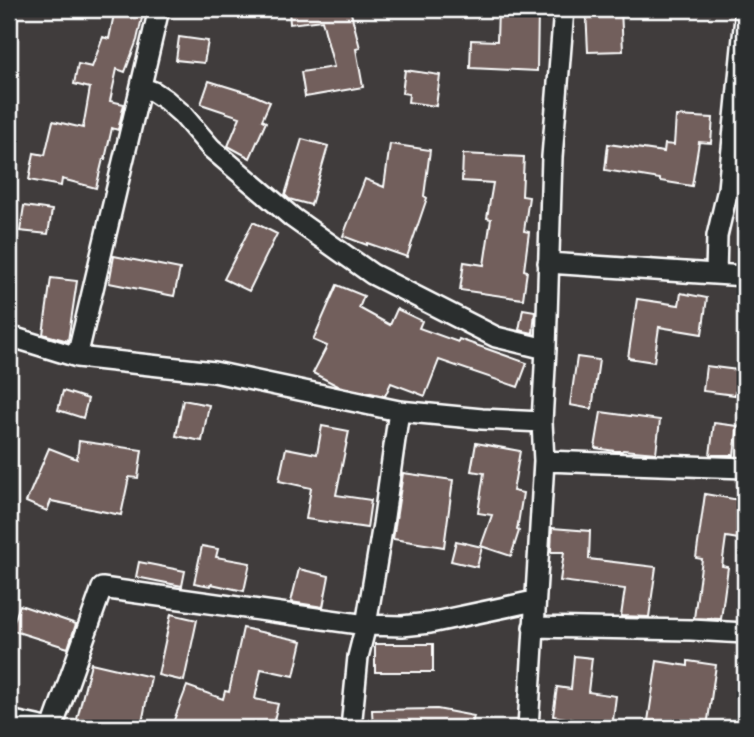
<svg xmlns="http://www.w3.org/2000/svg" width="754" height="737" font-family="Sriracha,sans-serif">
  <rect width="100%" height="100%" fill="#403c3c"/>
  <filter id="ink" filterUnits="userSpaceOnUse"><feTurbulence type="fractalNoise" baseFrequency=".0143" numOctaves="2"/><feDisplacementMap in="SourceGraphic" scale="14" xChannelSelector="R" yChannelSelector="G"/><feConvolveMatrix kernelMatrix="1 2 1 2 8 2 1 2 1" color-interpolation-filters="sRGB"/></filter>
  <g filter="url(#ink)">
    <path fill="#725f5b" stroke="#fff" stroke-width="2" d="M115,9H144L137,40L125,72L117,69L110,101L124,104L118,130L112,128L105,159H103L96,188L62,179L61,186L29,180L34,153L45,155L53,121L83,128L90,88L74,84L78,64L92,67L103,37L109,39Z
      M289,9H350L360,48L356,49L363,87L305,97L301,72L334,67L322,20L290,24Z
      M498,9L538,10L537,71L470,68L471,40L497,41Z
      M586,9H621L623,51L588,52Z
      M179,37L208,41L204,63L176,60Z
      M405,70L440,75L436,106L408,102L409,94L402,93Z
      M209,81L251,94L270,102L262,120L266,122L250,158L228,146L240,117L201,104Z
      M676,116L713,118L711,143L699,142L692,186L660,181V179L605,170L608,144L664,152L665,144L674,145Z
      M302,139L328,146L311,205L289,199L285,195Z
      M390,144L430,150L424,196L427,198L407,257L367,243V245L343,236L365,179L384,187Z
      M463,154L524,157L522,196L529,197L524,231L529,232L524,270L527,271L523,299L460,290L464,262L484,265L491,219L487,218L493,183L462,181Z
      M24,206L52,210L48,234L20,231Z
      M253,222L277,234L249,291L224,279Z
      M114,256L180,269L174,296L109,283Z
      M51,278L77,281L68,341L43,334Z
      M337,285L364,296L359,308L390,325L397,309L422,321L419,328L458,342L459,339L527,363L518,387L439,360L425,396L391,383L385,396L338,386L313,373L327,346L313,340Z
      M681,293L707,298L702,334L659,327L654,362L628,358L637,299L679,305Z
      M523,309L535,311L533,333L519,330Z
      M577,357L599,360L592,409L570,405Z
      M706,366L745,371V394L735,392V395L703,391Z
      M63,391L88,399L83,418L58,410Z
      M183,400L209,405L202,441L176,436Z
      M601,412L660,420L656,453L623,450L622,451H615L595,448Z
      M714,423L738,426L734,455H710Z
      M322,426L349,431L336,495L371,500L367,528L306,519L311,488L279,481L286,448L317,454Z
      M79,441L142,450L138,478L129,477L121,515L51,501L47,511L26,502L49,448L77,459Z
      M476,443L520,451L513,491L523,493L517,530L519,531L511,556L481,546L492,515L478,513L484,473L471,471Z
      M403,473L453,480L444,547L393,539Z
      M705,494L745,501V540L726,537L722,566L728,567L721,619L694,618L702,559L696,558Z
      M552,528L590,531L589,559L656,567L649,617L621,616L625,589L560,581L564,552H551Z
      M456,541L482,547L477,567L451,561Z
      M202,546L218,549L216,557L250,563L244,591L211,584L210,586L194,583Z
      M139,562L185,571L182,586L136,577Z
      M299,569L329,576L323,607L291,602Z
      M20,605L76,624L68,648L11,630Z
      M171,614L197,620L184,681L158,675Z
      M243,628L302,641L294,676L261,669L255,699L278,704L272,728H171L187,686L223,699L225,691L229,692Z
      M375,644H433V672H375Z
      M574,656L592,658L588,692L616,696L612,728H573V719L553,716L557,687L571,689Z
      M657,661L688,666V661L716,665L707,727L648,721Z
      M91,663L151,677L141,728H96L76,723Z
      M437,709L474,716L471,728H460L427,723V728H373L372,710Z"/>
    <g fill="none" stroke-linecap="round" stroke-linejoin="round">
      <defs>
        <path id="minor" d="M141,87L154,92L166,100L182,114L211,148L293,218L372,274L496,337L546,349
          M548,263L745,276
          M716,274L717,236L728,189L745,17
          M9,336L77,357L214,372L399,411L482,419L542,422
          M77,357L159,9
          M544,461L745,468
          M533,627L691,630L745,633
          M9,720L46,728
          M52,728L102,588L366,625L383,524L399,411
          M351,728L358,657L366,625L402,626L430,623L534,601
          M528,728L544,461L542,422L546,349L552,157L564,9"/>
      </defs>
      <use href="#minor" stroke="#fff" stroke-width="24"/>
      <use href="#minor" stroke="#2a2d2e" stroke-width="19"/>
    </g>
  </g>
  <rect width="754" height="737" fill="none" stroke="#2a2d2e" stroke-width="35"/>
  <rect x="18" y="18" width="719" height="702" fill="none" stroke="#fff" stroke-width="2.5" filter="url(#ink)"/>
</svg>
